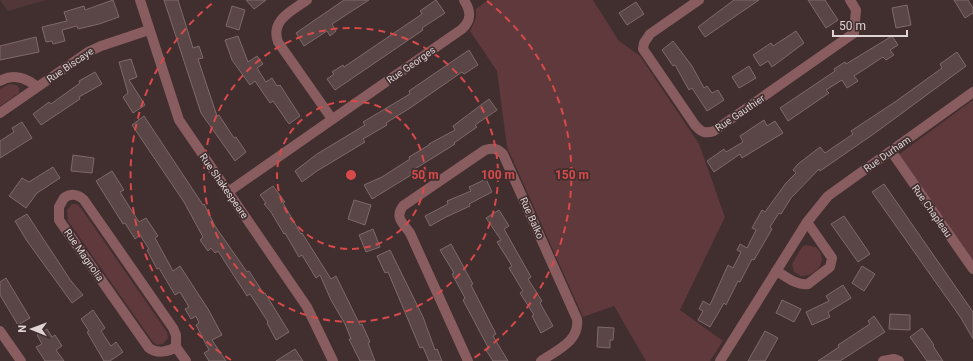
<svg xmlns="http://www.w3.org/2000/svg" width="973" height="361" font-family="Roboto,sans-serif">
  <rect width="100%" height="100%" fill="#412e2f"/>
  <path fill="#513738" d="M0,0H46L8,11Z"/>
  <path fill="#5f393b" d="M488,0H593L619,41L640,56L699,144L725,217L680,310L723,341L710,361H646L614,306L583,317L507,147L497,71L470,31L476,18V9Z
    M9,84L17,85L19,88V93L0,106V89Z
    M973,100V261L898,155Z
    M72,204H77L81,208L167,332L168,338L163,344L157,345L153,342L68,221L67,210Z
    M806,245L816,247C829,260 818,276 801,276L794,272L792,264L802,247Z"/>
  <path fill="#5a4647" stroke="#7f696a" d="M113,0L119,17L99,24L78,29L77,26L62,30L65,41L53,44L52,41L46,42L42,27L67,21L64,12L84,6L85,10Z
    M164,0H178L193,48L199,46L203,58L198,59L217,116L219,115L234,138L236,137L246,152L235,161L201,113Z
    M246,0H266L254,9Z
    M344,0H369L332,24L336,31L330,36L327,31L304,46L296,33Z
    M436,0L445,13L422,28L423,30L335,90L327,79L334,74L332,72L343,65L344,67L422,14L420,11Z
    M734,0H759L705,37L698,27Z
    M808,0H825L838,20L826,28Z
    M954,0H968L973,8V13L965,18Z
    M636,2L644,14L627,25L619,13Z
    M907,5L911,25L896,28L892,8Z
    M232,6L245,10L239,30L226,26Z
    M796,31L804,43L772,67L768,61L760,66L753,55L771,43L773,46Z
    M238,36L248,62L257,56L263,64L257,68L266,82L272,78L277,86L280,85L300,116L289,124L273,101L270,103L255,81L250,85L232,60L225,40Z
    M892,36L898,45L890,50L894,55L886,60L883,57L854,76L858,81L847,88L842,80L826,90L829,93L788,121L780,108L835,71L834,69L845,62L846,64Z
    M36,37L39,52L0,60V46Z
    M673,41L692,66L704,88L707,86L712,93L718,90L724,100L707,111L692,88L689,90L675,65L673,66L662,50Z
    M469,50L478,65L464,74L462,72L410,108L386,123L387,125L363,139L365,142L317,171L302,182L295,171L317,154L365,125L363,122L410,94L409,91Z
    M957,52L966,66L875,133L820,171L819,169L791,198L781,214L779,213L770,227L772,229L754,260L752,259L740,282L738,281L726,305L724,303L710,327L698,320L703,311L699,309L703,301L710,305L728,265L733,268L741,252L737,250L740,244L747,248L756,230L752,228L762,210L765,212L786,183L796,173L793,170L798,164L820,147L825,153L853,134L851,131L895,102L942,68L940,64Z
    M131,59L137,77L129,80L145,105L133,113L123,97L128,93L119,62Z
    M749,66L756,78L739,88L732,77Z
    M95,72L102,84L79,97L80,99L41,125L33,114L49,102L51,104L80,83L79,81Z
    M489,99L497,110L475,125L477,127L454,143L455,144L410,172L411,175L372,199L364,185L382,177L410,159L409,157L429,145V144L455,130L453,126Z
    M144,116L203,205L204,204L215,226L247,272L249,271L264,294L265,293L289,332L276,340L267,323L268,322L250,294L247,296L218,251L215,253L211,248L208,251L200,240L203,237L184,202L132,125Z
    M764,120L767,126L775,121L783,133L742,158L740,154L714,172L707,161L724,149L726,152L743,142L740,136Z
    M22,122L32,138L0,158V141L14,132L12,128Z
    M73,155L94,158L92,173L71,171Z
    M53,167L60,178L37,193L26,208L9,196L22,178L29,182Z
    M112,171L124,190L120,192L139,222L146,218L158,236L155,238L173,271L180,266L208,309L222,335L212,340L226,361H209L204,353L209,350L196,325L199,323L196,316L191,319L185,309L189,307L180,292L175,295L159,268L157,269L147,250L149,249L140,235L135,239L125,223L123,224L96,181Z
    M486,179L492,192L469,204L470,206L446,217L430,226L425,216L448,204L447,201L471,191L469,187Z
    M884,184L973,312V339L961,318L872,192Z
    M273,186L285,202L283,203L301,234L302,233L331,279L336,276L360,325L362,324L370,342L368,343L375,361H360L349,339H351L345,324L331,300L320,275L316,278L302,255L299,257L285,233L284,234L271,212L264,204L266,203L260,195Z
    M354,200L371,205L365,225L348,219Z
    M499,210L509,226L504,229L531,277L528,279L542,301L540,303L553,326L541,333L532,316L534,315L520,293L523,291L509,268L512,266L497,242L501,240L486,218Z
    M27,214L71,281L83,295L72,303L27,241L15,221Z
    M844,216L870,254L858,262L831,224Z
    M373,229L380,247L366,252L359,235Z
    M451,244L473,284L471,285L496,334L493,336L508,361H493L486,350L489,349L463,300L465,298L452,274L454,273L440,250Z
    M390,250L423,317L435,350L437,349L442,361H429L423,347L420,348L388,272L385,273L377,256Z
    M862,266L875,274L864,291L852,283Z
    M6,278L30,318L18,325L0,295V282Z
    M843,285L851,298L828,312L830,317L812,325L806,312L829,301L826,296Z
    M782,300L801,309L794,322L776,313Z
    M93,310L105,328L101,331L111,346L116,342L123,352L110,361H104L87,332L89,331L81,319Z
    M890,314L910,315V330L889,329Z
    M874,316L885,332L840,361H818L839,347L838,345L870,324L868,321Z
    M598,327L614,328L613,340H610V348L597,347Z
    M922,328L934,345L933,346L943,361H927L910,337Z
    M47,329L52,337L55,335L62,346L56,350L64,361H45L36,347L42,344L37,335Z
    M765,331L778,338L765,361H748Z
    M295,349L303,361H276Z"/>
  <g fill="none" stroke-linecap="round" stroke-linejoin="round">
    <path stroke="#895d5f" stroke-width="10" d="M140,0L179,120L307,307L333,361
      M307,0C292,11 270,20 278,42L332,119
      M699,0L650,34L644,43L643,49L695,125C701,132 705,134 714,131L854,33L856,10L850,0
      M0,81C13,73 27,78 37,87
      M0,113L88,52L101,46L149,30
      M891,151L973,269
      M228,192L462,29C472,20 471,11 464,0
      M776,271C786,276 796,286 808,284L830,267L832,258L830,255L807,222
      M0,331L21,361
      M176,347C168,352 157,354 149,348L59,220V207L64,198C71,193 78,194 84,200L173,328L176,335V347L186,361
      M468,361L410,233C404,224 394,218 403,206L485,150C493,148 497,148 503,154L577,319C580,341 557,350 541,361
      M720,361L807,222L828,196L973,92
      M883,361L894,359L899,361"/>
  </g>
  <g fill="none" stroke="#d84a4a" stroke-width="2" stroke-dasharray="7 5">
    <circle cx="351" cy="175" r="74"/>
    <circle cx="351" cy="175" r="147"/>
    <path d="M231 360A221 221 0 0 1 215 1M487 1A221 221 0 0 1 471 360"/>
  </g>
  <g text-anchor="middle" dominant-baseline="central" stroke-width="3.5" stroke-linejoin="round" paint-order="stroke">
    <g font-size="10" fill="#dfd3d3" stroke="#412e2f">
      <text transform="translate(70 65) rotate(-34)">Rue Biscaye</text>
      <text transform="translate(411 65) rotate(-35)">Rue Georges</text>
      <text transform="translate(740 113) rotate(-34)">Rue Gauthier</text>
      <text transform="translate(887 154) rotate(-35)">Rue Durham</text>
      <text transform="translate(224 186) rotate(55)">Rue Shakespeare</text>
      <text transform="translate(932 211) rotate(55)">Rue Chapleau</text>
      <text transform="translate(532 218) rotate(66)">Rue Balko</text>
      <text transform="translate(84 255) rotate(55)">Rue Magnolia</text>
    </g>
  </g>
  <circle cx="351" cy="175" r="6" fill="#d84a4a" stroke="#412e2f" stroke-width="2"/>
  <g font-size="12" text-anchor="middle" font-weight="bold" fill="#d84a4a" stroke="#412e2f" stroke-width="3.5" stroke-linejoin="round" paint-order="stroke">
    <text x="425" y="179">50 m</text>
    <text x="498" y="179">100 m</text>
    <text x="572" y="179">150 m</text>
  </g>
  <g transform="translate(32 329) rotate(271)" stroke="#412e2f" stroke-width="3" paint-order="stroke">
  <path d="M0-3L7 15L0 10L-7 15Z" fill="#dfd3d3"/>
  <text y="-6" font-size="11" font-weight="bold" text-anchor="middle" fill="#dfd3d3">N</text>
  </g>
  <path d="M833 30v6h74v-6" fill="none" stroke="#dfd3d3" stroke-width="2"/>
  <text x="839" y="30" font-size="12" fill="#dfd3d3" stroke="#412e2f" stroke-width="3" paint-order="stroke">50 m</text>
</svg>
